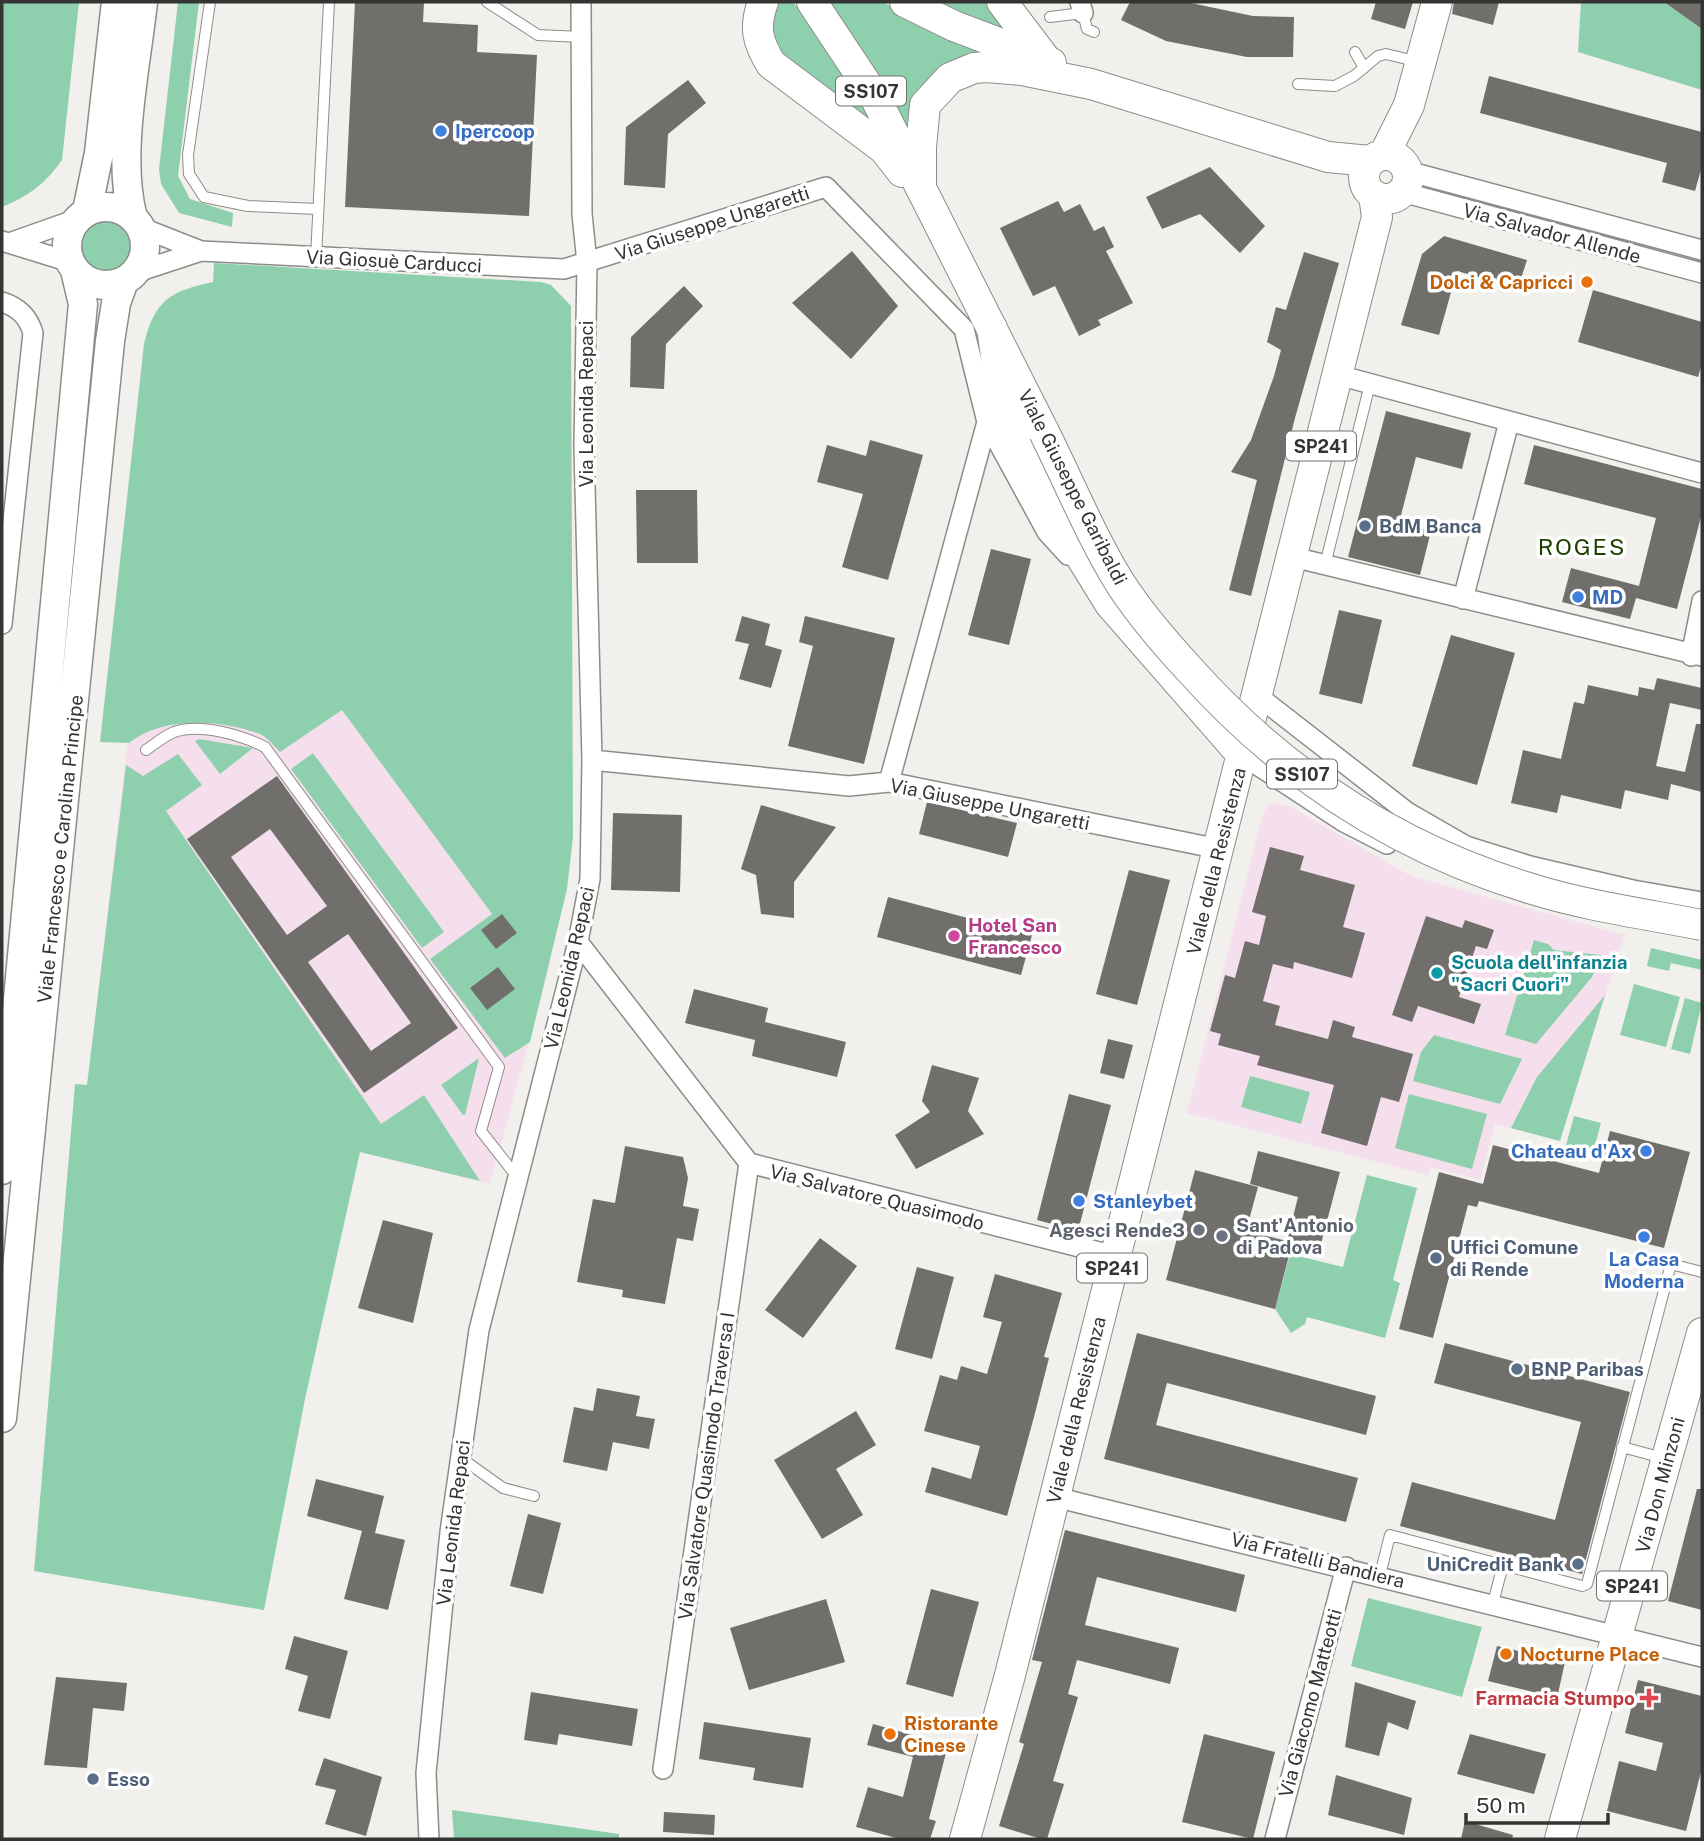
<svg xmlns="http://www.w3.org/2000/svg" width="1704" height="1841" font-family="'Public Sans',sans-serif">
  <rect width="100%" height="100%" fill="#f1f0ec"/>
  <path fill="#f5dfed" d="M133,696L421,705L551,961L490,1184L87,1086Z
    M1274,803L1291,807L1411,876L1624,935L1560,1141L1495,1124L1480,1180L1430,1167L1428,1175L1187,1113L1262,817L1267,806Z"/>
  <path fill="#8ed0ad" d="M2,2H79L62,160C45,184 29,196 2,207Z
    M178,2H199L178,176L190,199L233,213L232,227L179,213L161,184L159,169Z
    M772,2H793L829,49L879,134L780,62L765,22Z
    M828,2H882L992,54L909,129L864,54Z
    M925,2H991L1009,27L1000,38Z
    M1581,2H1664L1702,29V90L1578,52Z
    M76 244a29 29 0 1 1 58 0a29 29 0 1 1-58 0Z
    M214,263L541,282L551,285L571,306L573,837L567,889L530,1042L505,1058L430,959L492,914L342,710L280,752C274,746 267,737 260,734C220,719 162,716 129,743L100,742L144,344C155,299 171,291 213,282Z
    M199,739L253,748L220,774L195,741Z
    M313,753L444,932L422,948L291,769Z
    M178,754L202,785L166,811L381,1124L424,1095L480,1181L360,1152L305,1399L264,1610L34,1571L75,1084L87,1085L126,765L143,776Z
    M1534,940L1548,944L1554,950L1601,955L1592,977L1536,1044L1505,1035Z
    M1651,948L1702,960V970L1671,963L1669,971L1647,966Z
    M1634,984L1680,997L1666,1047L1620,1035Z
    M1605,995L1560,1141L1511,1128L1537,1077Z
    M1685,998L1702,1003L1690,1054L1671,1049Z
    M1434,1035L1522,1059L1500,1104L1413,1081L1421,1052Z
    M479,1058L465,1115H463L441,1085Z
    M1250,1076L1310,1092L1301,1124L1241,1107Z
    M1409,1094L1487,1114L1472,1169L1395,1148Z
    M1574,1116L1601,1123L1592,1156L1565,1149Z
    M1367,1175L1417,1188L1393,1280L1400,1283L1385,1338L1307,1317L1305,1324L1291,1333L1275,1309L1290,1254L1343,1267Z
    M1368,1598L1482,1627L1462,1697L1351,1666Z
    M452,1810L619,1834V1839H454Z"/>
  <path fill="#706f6b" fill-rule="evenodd" d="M355,2H424L423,22L478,25L477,52L537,55L529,216L345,207Z
    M1130,2H1186L1253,16L1294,17L1293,57H1247L1166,41L1121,20Z
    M1376,2H1413L1405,29L1371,19Z
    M1454,2H1499L1493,25L1452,14Z
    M1664,2H1702V29Z
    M1489,76L1702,132V166L1695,191L1662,182L1667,163L1480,113Z
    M688,80L706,103L668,134L665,188L624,185L626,127Z
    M1210,167L1265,226L1240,253L1200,214L1162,229L1146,197Z
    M1058,201L1064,212L1080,204L1094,231L1104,226L1114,247L1106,251L1133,303L1098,320L1101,325L1079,336L1055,286L1033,296L1000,228Z
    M1444,236L1527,260L1518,288L1457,271L1439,335L1401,325L1422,254Z
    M852,251L898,306L851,359L792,303Z
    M1304,252L1339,263L1295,418L1251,596L1229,590L1257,480L1231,472L1251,440L1274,376L1281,350L1267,342L1276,307L1286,310Z
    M684,286L703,306L666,344L664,389L630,387L631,337Z
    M1593,290L1702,322V364L1698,377L1578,342Z
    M1386,411L1471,433L1462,469L1416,457L1399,523L1431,531L1420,575L1348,557Z
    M870,440L923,455L888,580L842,567L863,494L817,482L827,445L866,456Z
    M1534,445L1702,489V513L1677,609L1636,598L1630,619L1562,602L1571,568L1639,586L1656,518L1524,484Z
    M636,490H697L698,563H637Z
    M991,549L1031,559L1009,645L968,635Z
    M1339,610L1382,620L1362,704L1319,694Z
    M742,616L770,624L765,645L782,650L771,688L739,679L749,644L735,641Z
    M805,616L895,638L864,764L788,746L813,646L799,642Z
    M1451,635L1515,653L1477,785L1412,766Z
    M1657,678L1702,688V710L1670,703L1656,766L1685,772L1696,724H1702V792L1671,784L1668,800L1625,790L1621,809L1561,795L1557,813L1511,803L1523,750L1561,759L1574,702L1584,704L1588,685L1638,696L1639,687L1654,690Z
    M277,776L458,1028L364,1093L187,839ZM270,829L327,906L287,935L231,857ZM348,934L411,1023L371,1051L308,962Z
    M927,802L1017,823L1008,857L919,834Z
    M761,805L836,827L794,882V918L761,914L756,875L741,869Z
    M613,813L682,815L680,892L611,890Z
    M1270,847L1304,856L1300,870L1355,885L1343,927L1365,933L1352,978L1294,962L1293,969L1273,964L1263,1001L1280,1006L1275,1025L1328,1039L1333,1020L1355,1027L1352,1037L1413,1054L1399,1102L1381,1097L1367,1146L1321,1133L1334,1085L1257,1065L1260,1056L1218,1045L1221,1034L1210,1031L1225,975L1235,978L1245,941L1259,945L1266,916L1252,912Z
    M1129,870L1170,880L1137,1005L1096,994Z
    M888,897L1032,935L1021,975L877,937Z
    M502,914L517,933L496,949L481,930Z
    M1426,916L1462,928L1465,920L1494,930L1487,949L1476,946L1459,997L1481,1004L1474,1024L1418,1006L1412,1022L1392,1015Z
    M498,967L515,989L487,1010L470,988Z
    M694,989L768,1008L765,1022L846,1042L837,1077L752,1056L755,1040L685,1023Z
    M1108,1039L1133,1045L1124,1079L1100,1073Z
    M932,1065L979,1078L968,1111L984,1134L916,1169L895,1135L930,1112L922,1101Z
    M1069,1094L1111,1105L1078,1231L1037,1220Z
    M1610,1131L1690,1152L1664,1248L1479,1201L1477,1207L1468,1205L1433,1338L1399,1329L1439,1172L1483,1184L1493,1145L1599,1173Z
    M625,1146L683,1157L688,1178L683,1206L699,1209L693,1241L677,1238L665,1304L622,1297L623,1290L577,1282L593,1199L615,1203Z
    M1258,1151L1340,1172L1318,1255L1291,1248L1275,1309L1166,1280L1195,1170L1258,1187L1246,1231L1287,1241L1298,1197L1250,1184Z
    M383,1220L433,1233L413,1323L358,1308Z
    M820,1238L857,1266L803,1338L765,1310Z
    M917,1267L954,1277L932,1359L895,1349Z
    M995,1274L1062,1293L1044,1357L1049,1358L1034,1417L1007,1516L925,1492L932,1467L971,1479L980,1446L924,1431L940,1375L957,1380L961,1366L987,1374L1002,1322L983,1317Z
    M1137,1333L1376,1396L1366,1435L1167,1383L1156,1425L1358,1478L1346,1522L1104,1459Z
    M1445,1343L1630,1392L1582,1574L1400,1526L1412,1482L1555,1520L1581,1422L1434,1383Z
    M597,1388L640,1396L636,1416L655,1419L649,1449L613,1442L607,1471L563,1462L574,1407L593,1411Z
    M856,1411L876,1445L836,1469L863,1515L822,1539L774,1460Z
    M316,1479L384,1496L375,1533L405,1540L388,1610L344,1599L362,1531L307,1516Z
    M1697,1489H1702V1610L1668,1601Z
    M528,1514L561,1523L543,1594L510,1586Z
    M1065,1530L1245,1575L1236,1612L1097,1577L1085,1625L1179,1648L1170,1684L1077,1660L1068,1694L1078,1697L1053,1781L1064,1784L1047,1839H1041L999,1826L1024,1744L1019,1742L1042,1662L1032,1660Z
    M931,1589L979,1602L953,1697L906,1684Z
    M826,1599L845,1662L749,1690L730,1628Z
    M294,1636L348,1651L330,1719L298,1711L308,1676L285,1669Z
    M1497,1646L1565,1662L1557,1698L1488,1681Z
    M56,1677L127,1683L124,1711L93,1708L87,1768L44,1765Z
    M1638,1680L1702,1696V1768L1686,1831L1607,1811L1619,1761L1656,1771L1663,1743L1625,1733Z
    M1355,1682L1416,1701L1408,1730L1388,1722L1379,1756L1345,1747Z
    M531,1692L638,1709L632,1746L559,1734L557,1745L524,1740Z
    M704,1722L811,1738L803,1788L753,1780L755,1768L699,1759Z
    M873,1724L948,1745L929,1819L936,1821L930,1839H900L856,1827L868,1787L903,1797L913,1757L867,1745Z
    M1204,1734L1275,1752L1253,1839L1182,1822Z
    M1470,1734L1546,1754L1534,1794L1457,1774Z
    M324,1758L382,1777L366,1836L325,1824L336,1790L315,1785Z
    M1336,1775L1412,1798L1404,1835L1328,1815Z
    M664,1812L715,1815L714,1835L663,1832Z
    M1465,1821L1513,1835L1512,1839H1461Z"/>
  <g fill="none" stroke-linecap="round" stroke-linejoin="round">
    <defs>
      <path id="lane" d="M210,2L188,155L189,174L204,197L248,206L318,209
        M487,2L538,35L581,37
        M1050,17L1083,13L1087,29L1094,32
        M1355,52L1364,68
        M1298,84L1335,86L1354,76L1378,56L1386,54L1419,62
        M316,257L329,2
        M1325,565L1370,384
        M146,750C155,744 164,736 174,732C201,723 241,735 265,747L499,1067L481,1131L518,1178
        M1622,1447L1663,1458
        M461,1458L503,1488L534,1496
        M1380,1575L1390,1535L1582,1586L1587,1584L1671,1264L1702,1272
        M1493,1603L1503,1565"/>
      <path id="street" d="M1080,2L1083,13
        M1407,171L1702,250
        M1402,192L1702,273
        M140,227L201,251L564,269L826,187L964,329L987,422L1047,532L1068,555
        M2,241L70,262
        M12,242L77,219
        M134,273L201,251
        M2,302C18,307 28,316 33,333L2,624
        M1338,375L1702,473
        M1293,557L1702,656
        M1463,599L1509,422
        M1691,656L1702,601
        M1258,696L1407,812L1466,846L1530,866L1633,890L1702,902
        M1242,755L1344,822L1387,844
        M592,760L849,786L889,782L1219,849
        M889,782L987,422
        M578,942L749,1163L1115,1256
        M1055,1497L1702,1657
        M663,1769L749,1163
        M429,1839L426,1773L450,1532L479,1330L578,942L590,879L592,760L584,447L587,263L582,214L581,2
        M1275,1839L1346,1567"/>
      <path id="secondary" d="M67 246a39 39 0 1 1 78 0a39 39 0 1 1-78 0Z
        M87,211L99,153L116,2
        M133,218C116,156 136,67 143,2
        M2,1170L83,304L75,270
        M2,1418L110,341L116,303L124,281"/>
      <path id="primary" d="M763,2C754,27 757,41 771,64L884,149L902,172
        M812,2L875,97L1044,432
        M905,2L954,26L1051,63
        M1002,2L1046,60
        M1384,155L1409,105L1437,2
        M1364 177a22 22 0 1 1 44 0a22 22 0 1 1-44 0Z
        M921,186V147L925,105L950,78L974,68L987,67L1022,70L1091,84L1328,157L1370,161
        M992,328L1003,404L1054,513L1110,604L1242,755
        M965,1839L1010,1675L1377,217L1374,195
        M1560,1839L1702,1333"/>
    </defs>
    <use href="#lane" stroke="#8d8c88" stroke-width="12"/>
    <use href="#street" stroke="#8d8c88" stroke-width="22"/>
    <use href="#secondary" stroke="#8d8c88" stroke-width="31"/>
    <use href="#primary" stroke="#8d8c88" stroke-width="32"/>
    <use href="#lane" stroke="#fff" stroke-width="10"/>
    <use href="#street" stroke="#fff" stroke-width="19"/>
    <use href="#secondary" stroke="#fff" stroke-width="28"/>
    <use href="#primary" stroke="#fff" stroke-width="30"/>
    <defs>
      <path id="primary-bridge" d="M1044,432C1069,482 1091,536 1120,583C1140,614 1165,643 1190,670C1284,775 1396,848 1532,889C1587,906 1645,914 1702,925"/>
    </defs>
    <use href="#primary-bridge" stroke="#8d8c88" stroke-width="32" stroke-linecap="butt"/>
    <use href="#primary-bridge" stroke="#fff" stroke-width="30"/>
  </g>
  <g fill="#3f7fe0" stroke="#fff" stroke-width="2.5">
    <circle cx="441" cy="131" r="7"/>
    <circle cx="1578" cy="597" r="7"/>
    <circle cx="1646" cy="1151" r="7"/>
    <circle cx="1079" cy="1201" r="7"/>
    <circle cx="1644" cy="1237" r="7"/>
  </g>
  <g fill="#e8710a" stroke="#fff" stroke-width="2.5">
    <circle cx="1587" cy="282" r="7"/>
    <circle cx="1506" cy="1654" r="7"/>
    <circle cx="890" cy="1734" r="7"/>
  </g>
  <g fill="#5c6f8a" stroke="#fff" stroke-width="2.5">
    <circle cx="1365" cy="526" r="7"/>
    <circle cx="1436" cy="1258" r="7"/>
    <circle cx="1517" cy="1369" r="7"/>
    <circle cx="1578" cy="1564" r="7"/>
    <circle cx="93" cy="1779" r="7"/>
  </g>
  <circle fill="#d1479c" stroke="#fff" stroke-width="2.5" cx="954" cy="936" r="7"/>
  <circle fill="#0f9aa8" stroke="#fff" stroke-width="2.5" cx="1437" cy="973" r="7"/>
  <g fill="#6b7280" stroke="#fff" stroke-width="2.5">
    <circle cx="1199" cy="1230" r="7"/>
    <circle cx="1222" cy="1236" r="7"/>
  </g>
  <path fill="#e0444e" stroke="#fff" stroke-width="2.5" d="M1645.5 1687.5h7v7h7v7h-7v7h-7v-7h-7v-7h7z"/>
  <g text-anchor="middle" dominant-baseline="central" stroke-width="7" stroke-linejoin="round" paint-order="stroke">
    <g fill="#fff" stroke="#717170" stroke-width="2">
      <rect x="836" y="76.5" width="70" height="29" rx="5"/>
      <rect x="1286" y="431.5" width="70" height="29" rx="5"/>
      <rect x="1267" y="759.5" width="70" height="29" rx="5"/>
      <rect x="1077" y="1253.5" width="70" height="29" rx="5"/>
      <rect x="1597" y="1571.5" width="70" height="29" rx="5"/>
    </g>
    <g font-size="18" font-weight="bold" fill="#343432">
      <text x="871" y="91">SS107</text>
      <text x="1321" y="446">SP241</text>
      <text x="1302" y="774">SS107</text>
      <text x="1112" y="1268">SP241</text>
      <text x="1632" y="1586">SP241</text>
    </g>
    <g font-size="19" font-weight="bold" fill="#366cbe" stroke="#fff" text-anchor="start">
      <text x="455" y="131">Ipercoop</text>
      <text x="1592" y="597">MD</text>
      <text x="1632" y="1151" text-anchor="end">Chateau d'Ax</text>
      <text x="1093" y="1201">Stanleybet</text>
      <text x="1644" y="1259" text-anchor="middle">La Casa<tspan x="1644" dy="22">Moderna</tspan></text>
    </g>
    <g font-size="19" fill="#343432" stroke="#fff">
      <text transform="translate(712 223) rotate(-18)">Via Giuseppe Ungaretti</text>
      <text transform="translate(1552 233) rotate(15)">Via Salvador Allende</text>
      <text transform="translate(394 261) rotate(3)">Via Giosuè Carducci</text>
      <text transform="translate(586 404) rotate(-90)">Via Leonida Repaci</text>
      <text transform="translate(1073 487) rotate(63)">Viale Giuseppe Garibaldi</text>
      <text transform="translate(990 804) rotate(11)">Via Giuseppe Ungaretti</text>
      <text transform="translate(60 849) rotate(-84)">Viale Francesco e Carolina Principe</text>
      <text transform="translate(1216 861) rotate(-76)">Viale della Resistenza</text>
      <text transform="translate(569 968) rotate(-77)">Via Leonida Repaci</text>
      <text transform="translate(877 1197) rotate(14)">Via Salvatore Quasimodo</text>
      <text transform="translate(1076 1410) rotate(-76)">Viale della Resistenza</text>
      <text transform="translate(706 1466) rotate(-82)">Via Salvatore Quasimodo Traversa I</text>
      <text transform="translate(1660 1485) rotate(-75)">Via Don Minzoni</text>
      <text transform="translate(453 1523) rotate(-83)">Via Leonida Repaci</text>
      <text transform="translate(1318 1560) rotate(14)">Via Fratelli Bandiera</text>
      <text transform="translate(1310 1703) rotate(-75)">Via Giacomo Matteotti</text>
    </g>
    <g font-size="19" font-weight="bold" fill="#c56008" stroke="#fff" text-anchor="start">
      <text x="1573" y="282" text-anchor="end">Dolci &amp; Capricci</text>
      <text x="1520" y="1654">Nocturne Place</text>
      <text x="904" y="1723">Ristorante<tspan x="904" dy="22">Cinese</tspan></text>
    </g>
    <g font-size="19" font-weight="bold" fill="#4e5e75" stroke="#fff" text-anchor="start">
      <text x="1379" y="526">BdM Banca</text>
      <text x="1450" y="1247">Uffici Comune<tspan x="1450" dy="22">di Rende</tspan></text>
      <text x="1531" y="1369">BNP Paribas</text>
      <text x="1564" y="1564" text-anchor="end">UniCredit Bank</text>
      <text x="107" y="1779">Esso</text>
    </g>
    <g font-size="19" font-weight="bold" fill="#b23c85" stroke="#fff" text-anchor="start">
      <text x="968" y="925">Hotel San<tspan x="968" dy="22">Francesco</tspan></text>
    </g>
    <g font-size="19" font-weight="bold" fill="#0d838f" stroke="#fff" text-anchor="start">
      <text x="1451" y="962">Scuola dell'infanzia<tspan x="1451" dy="22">"Sacri Cuori"</tspan></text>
    </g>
    <g font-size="19" font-weight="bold" fill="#5b616d" stroke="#fff" text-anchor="start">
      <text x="1236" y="1225">Sant'Antonio<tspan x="1236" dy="22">di Padova</tspan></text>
      <text x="1185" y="1230" text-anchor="end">Agesci Rende3</text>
    </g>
    <g font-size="19" font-weight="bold" fill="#be3a42" stroke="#fff" text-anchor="end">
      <text x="1635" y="1698">Farmacia Stumpo</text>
    </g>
    <g font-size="23" letter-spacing="2" fill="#1c4000" stroke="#fff">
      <text x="1582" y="546">ROGES</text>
    </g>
  </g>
  <rect width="1704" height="1841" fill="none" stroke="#343432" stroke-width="7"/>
  <path d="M1466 1813v10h142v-10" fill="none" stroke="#343432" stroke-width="3.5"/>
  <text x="1476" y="1813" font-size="21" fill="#343432" stroke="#ffffff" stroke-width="5" paint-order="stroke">50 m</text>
</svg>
